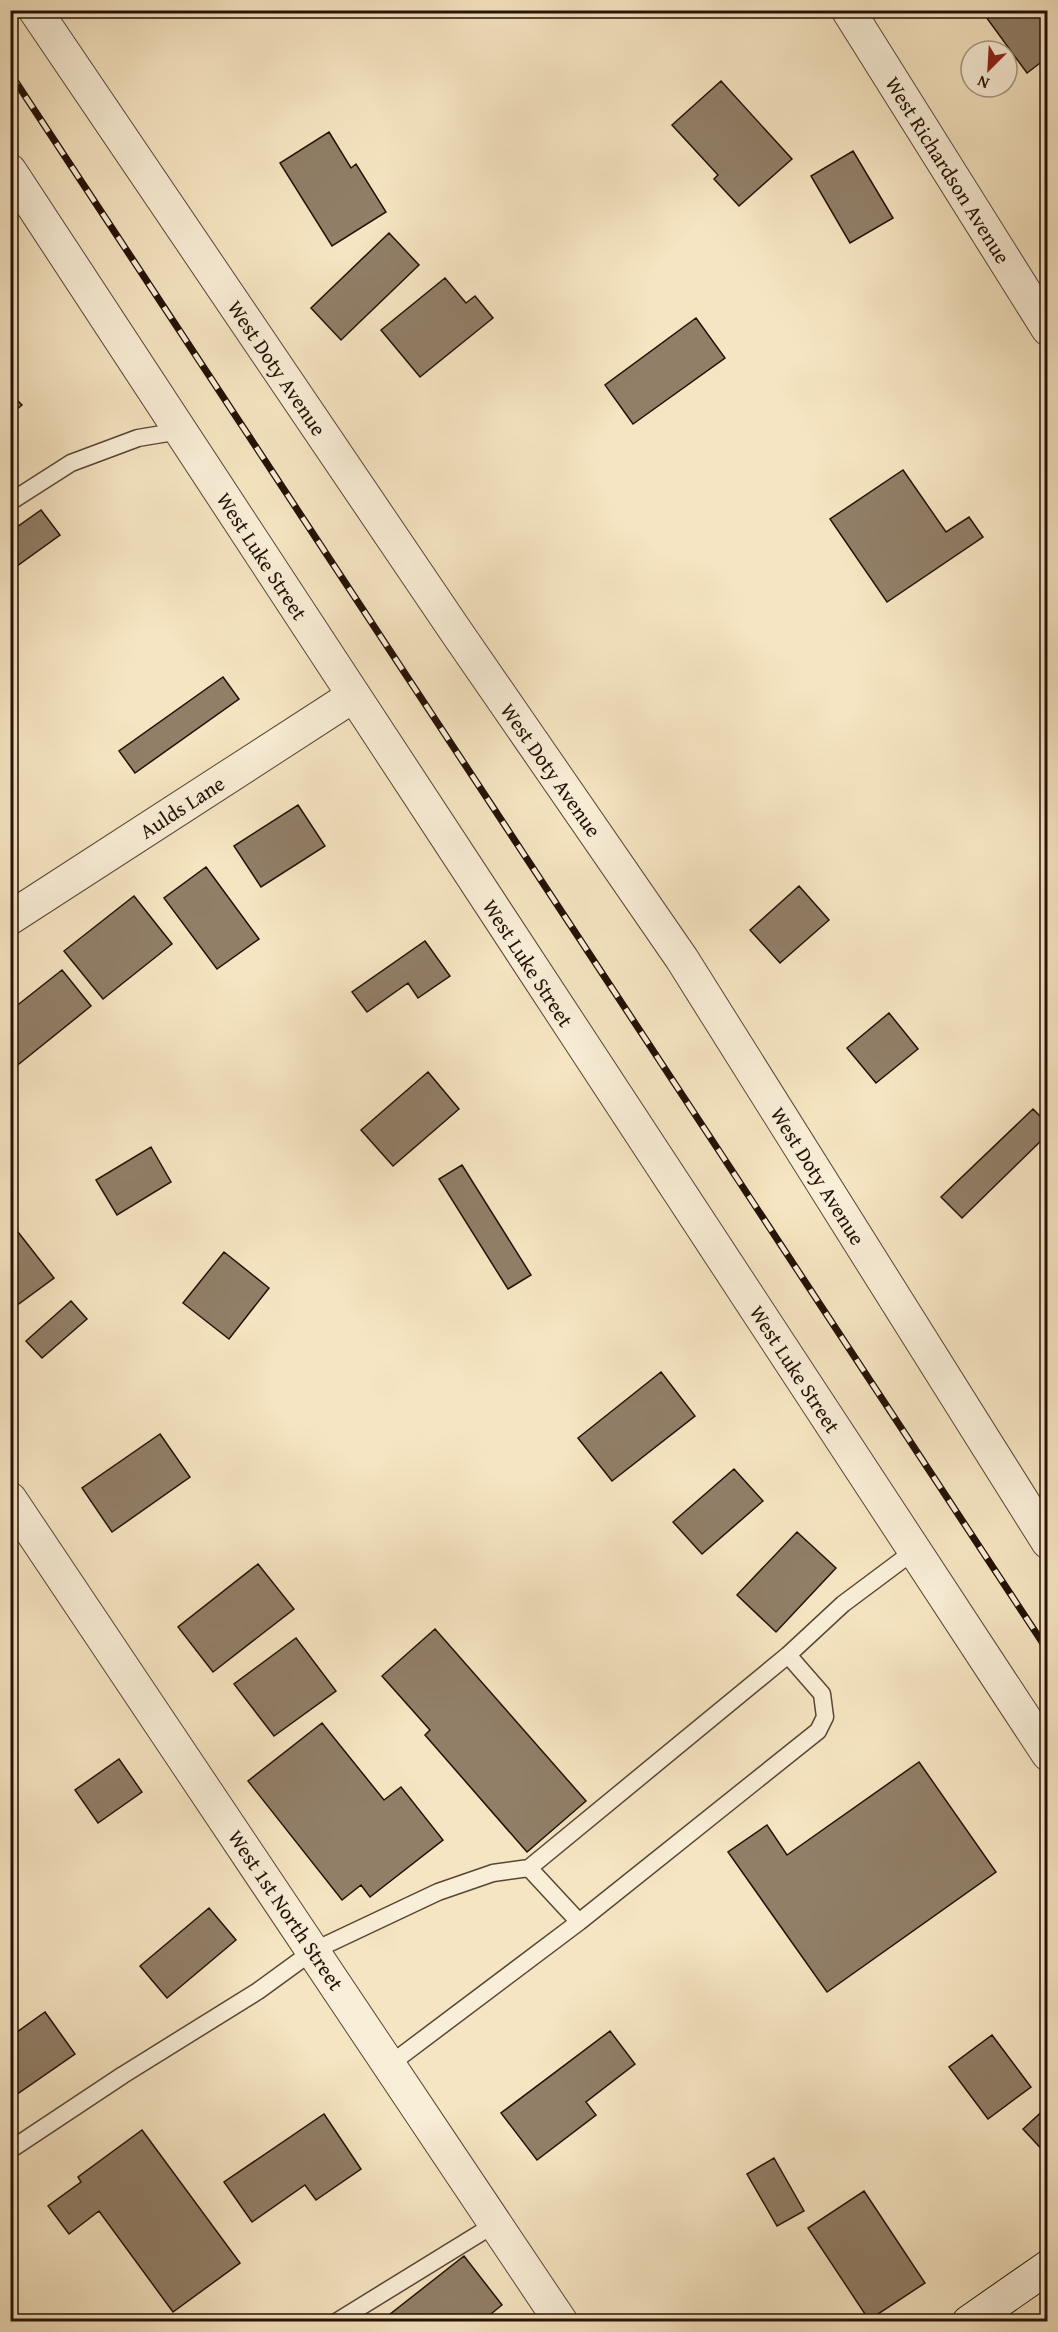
<svg xmlns="http://www.w3.org/2000/svg" width="1058" height="2332" font-family="'Gentium Book Plus',serif">
  <rect width="100%" height="100%" fill="#f6e5c2"/>
  <filter id="stains"><feTurbulence type="fractalNoise" baseFrequency=".00333" numOctaves="4"/><feColorMatrix values="0 0 0 0 .2 0 0 0 0 .09 0 0 0 0 .02 0 0 0 .5 -.17"/></filter>
  <radialGradient id="worn" r=".72"><stop offset=".6" stop-color="#630" stop-opacity="0"/><stop offset="1" stop-color="#630" stop-opacity=".3"/></radialGradient>
  <path fill="#917f68" stroke="#241106" stroke-width="1.5" d="M981,10H1048V57L1027,73Z
    M721,81L792,159L739,206L714,179L718,175L672,125Z
    M329,132L351,168L356,164L386,212L332,246L280,163Z
    M853,151L893,218L850,243L811,176Z
    M389,233L419,265L341,340L311,308Z
    M445,278L466,303L475,296L493,318L420,377L381,330Z
    M696,318L725,358L633,424L605,385Z
    M10,393L22,405L10,415Z
    M903,470L946,532L969,517L983,537L887,602L830,519Z
    M41,510L60,535L10,571V532Z
    M223,677L239,699L135,773L119,751Z
    M298,805L325,846L261,887L234,846Z
    M206,867L259,939L217,969L164,898Z
    M799,886L829,920L780,963L750,930Z
    M134,896L172,944L103,999L64,951Z
    M425,941L450,976L418,998L408,983L367,1012L352,992Z
    M62,970L91,1006L14,1068L10,1063V1011Z
    M889,1013L918,1049L876,1083L847,1048Z
    M428,1072L459,1109L393,1166L361,1130Z
    M1033,1109L1048,1124V1134L962,1218L941,1197Z
    M151,1147L171,1182L117,1215L96,1180Z
    M10,1154L16,1163L10,1167Z
    M462,1165L531,1275L508,1289L439,1179Z
    M18,1232L54,1278L16,1306L10,1299V1238Z
    M224,1252L269,1288L229,1339L183,1303Z
    M71,1301L87,1319L42,1358L26,1341Z
    M661,1372L695,1416L612,1481L578,1438Z
    M160,1434L190,1477L112,1532L82,1488Z
    M734,1469L763,1501L702,1554L673,1522Z
    M797,1532L836,1568L776,1632L737,1595Z
    M258,1564L294,1609L213,1672L178,1627Z
    M435,1629L586,1801L527,1852L425,1735L430,1730L382,1676Z
    M296,1638L336,1691L274,1736L234,1684Z
    M322,1723L384,1800L401,1787L443,1840L370,1897L361,1885L342,1900L248,1781Z
    M119,1759L142,1792L98,1823L75,1790Z
    M919,1762L996,1872L827,1992L728,1852L767,1825L787,1855Z
    M209,1908L236,1940L167,1998L140,1966Z
    M45,2012L75,2054L10,2099V2037Z
    M610,2031L635,2064L586,2102L596,2115L537,2160L501,2113Z
    M992,2035L1031,2087L988,2119L949,2067Z
    M1048,2106V2156L1023,2129Z
    M324,2114L361,2169L316,2200L305,2185L252,2222L224,2182Z
    M142,2130L240,2263L173,2312L99,2211L69,2234L48,2206L81,2182L78,2177Z
    M774,2158L804,2211L777,2226L747,2174Z
    M864,2191L925,2283L869,2320L808,2228Z
    M464,2256L502,2305L481,2322H380Z"/>
  <g fill="none" stroke-linecap="round" stroke-linejoin="round">
    <defs>
      <path id="lane" d="M10,502L71,463L138,438L180,431
        M788,1655L843,1604L914,1551
        M529,1868L579,1922
        M10,2150L123,2075L258,1991L313,1951L438,1892L493,1873L529,1868L788,1655L822,1694L825,1717L818,1731L579,1922L389,2065
        M336,2322L495,2224"/>
      <path id="street" d="M35,10L455,630L682,959L1048,1542
        M848,10L1048,329
        M10,171L1048,1754
        M10,918L353,696
        M10,1499L561,2322"/>
      <path id="secondary" d="M969,2322L1048,2267"/>
    </defs>
    <use href="#lane" stroke="#584635" stroke-width="19"/>
    <use href="#street" stroke="#584635" stroke-width="35"/>
    <use href="#secondary" stroke="#241106" stroke-width="35"/>
    <use href="#lane" stroke="#f9eed7" stroke-width="16"/>
    <use href="#street" stroke="#f9eed7" stroke-width="33"/>
    <use href="#secondary" stroke="#f9eed7" stroke-width="33"/>
    <defs>
      <path id="rail" d="M10,73L1048,1651"/>
    </defs>
    <use href="#rail" stroke="#241106" stroke-width="7"/>
    <use href="#rail" stroke="#f9eed7" stroke-width="4.5" stroke-dasharray="14" stroke-linecap="butt"/>
  </g>
  <g text-anchor="middle" dominant-baseline="central" stroke-width="5" stroke-linejoin="round" paint-order="stroke">
    <g font-size="21" fill="#241106" stroke="#f9eed7">
      <text transform="translate(948 170) rotate(58)">West Richardson Avenue</text>
      <text transform="translate(277 368) rotate(56)">West Doty Avenue</text>
      <text transform="translate(262 556) rotate(57)">West Luke Street</text>
      <text transform="translate(551 770) rotate(55)">West Doty Avenue</text>
      <text transform="translate(182 807) rotate(-33)">Aulds Lane</text>
      <text transform="translate(528 963) rotate(57)">West Luke Street</text>
      <text transform="translate(818 1176) rotate(58)">West Doty Avenue</text>
      <text transform="translate(795 1369) rotate(57)">West Luke Street</text>
      <text transform="translate(286 1910) rotate(56)">West 1st North Street</text>
    </g>
  </g>
  <rect width="1058" height="2332" fill="none" stroke="#f6e5c2" stroke-width="36"/>
  <rect x="12" y="12" width="1034" height="2308" fill="none" stroke="#241106" stroke-width="3"/>
  <rect x="18" y="18" width="1022" height="2296" fill="none" stroke="#241106" stroke-width="1.5"/>
  <g transform="translate(989 69) rotate(204)"><circle r="28" fill="#f9eed7" stroke="#a49683" stroke-width="1.5"/>
  <path d="M0-4.5L10 22L0 15L-10 22Z" fill="#8f2418"/>
  <text y="-9" font-size="16" font-weight="bold" text-anchor="middle" fill="#241106">N</text>
  </g>
  <rect width="100%" height="100%" filter="url(#stains)"/>
  <rect width="100%" height="100%" fill="url(#worn)"/>
</svg>
